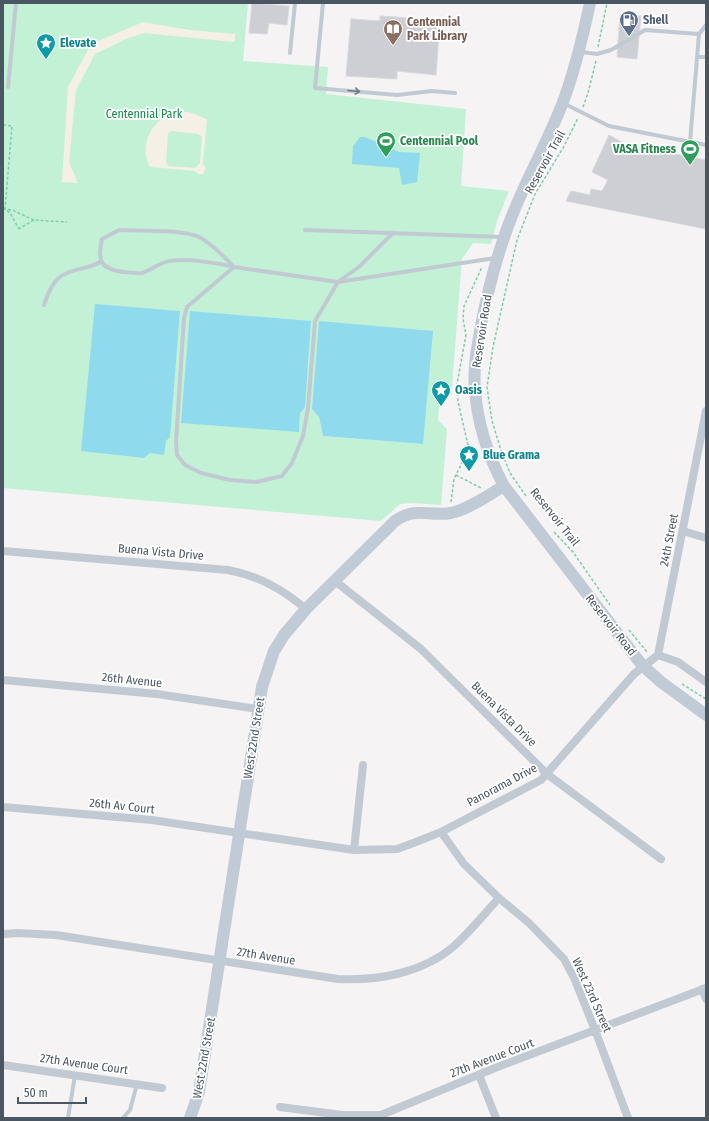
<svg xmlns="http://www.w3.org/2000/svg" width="709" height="1121" font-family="'Fira Sans Condensed',sans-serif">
  <rect width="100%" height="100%" fill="#f5f3f3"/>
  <path fill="#c3f1d5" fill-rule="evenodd" d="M3,3H248L243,61L328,67L326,94L466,109L461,186L509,191L497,221L491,244L473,243L462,259L452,386L440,396L438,420L447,429L441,505L411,503L400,504L381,521L3,488ZM190,311L305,407L300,414L299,432ZM319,417L423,444L323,436Z"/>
  <path fill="#f5f0e5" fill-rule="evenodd" d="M143,22L190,30L235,34V42L144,33L126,39L95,54L76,90L69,162L78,183L62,182L68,87L91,44Z
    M177,112H189L207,119L203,164L206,168L203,174H198L195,171L150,167C138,144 152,118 177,112ZM171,131L198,134L202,137L200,163L195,168L168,166L166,161L168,134Z"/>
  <path fill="#90daee" d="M360,137H365L399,152L420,153L417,182L402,185L399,168L352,164L353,146Z
    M95,304L180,311L170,437L166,441L164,455L150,453L144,458L81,451Z
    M190,311L311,321L305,407L300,414L299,432L181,423Z
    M319,321L433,331L423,444L323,436L319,417L312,409Z"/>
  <path fill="#cdcfd5" stroke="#d7d9de" d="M252,3L289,6L287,25L269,23L267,34L249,33Z
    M620,15L641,16L637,59L617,57Z
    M380,16L440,20L436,75L397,71V79L346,76L351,19L380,21Z
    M609,135L627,145L706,160V229L566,201L571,191L590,195L591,189L602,191L608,180L592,172Z"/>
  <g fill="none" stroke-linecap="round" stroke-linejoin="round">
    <path stroke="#7ad0a6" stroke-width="1.5" stroke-dasharray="3 2" stroke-linecap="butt" d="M598,47L607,3
      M583,107L588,93L596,61
      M3,125L12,126L5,209L10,213L19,229
      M3,209L12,210L34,220
      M18,229L34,220L67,222
      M456,475L481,488
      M526,496L510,473L501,450L492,421L487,387L493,347L517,240L535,194L563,148L578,118
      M451,502L454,479L465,457L468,445L458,402L457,384L466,335L463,319L464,306L482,267
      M554,532L573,552L610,605
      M629,630L647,652
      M682,684L706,699"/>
    <path stroke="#c1cad2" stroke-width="4" d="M323,3L315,88L397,95L432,91L455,93
      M581,52L597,54L611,50L645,30L699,34
      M290,53L295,3
      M697,57H706
      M8,87L16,3
      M563,103L609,126L706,145
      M690,142L699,34L706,25
      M119,230C140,231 181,229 199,237C213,244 224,257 234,267C218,263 187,258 170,261C160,262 152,270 142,273C137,274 129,272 124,272C100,269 97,261 102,239Z
      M305,230L502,237
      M393,233L360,266L338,282L315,321L308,408L303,436L292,463L282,476L256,482L230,480L201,473L185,465L177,455L176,442L184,318L187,307L234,267L338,282L495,258
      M44,305C48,294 53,279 65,274C76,268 89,269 100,262
      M68,1118L75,1075
      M123,1118L130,1110L137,1084"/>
    <path stroke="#c1cad2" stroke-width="8" d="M683,531L706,538
      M3,551L228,570C259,576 282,589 306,609
      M335,581L421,649L547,774L661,859
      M658,655L678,662L706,682
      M3,680L157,694L258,709
      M3,807L152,820L354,850L397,849L416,842L441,832L541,780L634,674L658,655L706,411
      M441,832L464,864L499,898L529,923L564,959L575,980L595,1030L628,1118
      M354,850L363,765
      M3,934L18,933L56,935L338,979C378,981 422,973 453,947C470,932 484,914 499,898
      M702,989L706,999
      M3,1065L162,1088
      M479,1075L496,1118
      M280,1107L342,1115H381L495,1068L706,988"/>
    <path stroke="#c1cbd6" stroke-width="12" d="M590,3C583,36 575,70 563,102C549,138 531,171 516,206C499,246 488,288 480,331C477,349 473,369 475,388C477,422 488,456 504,486L642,665L661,682L706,715
      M190,1118L199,1092L262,687L274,651L284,635L306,609L395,521C417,506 428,517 451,513C469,509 488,495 504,486"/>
  </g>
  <defs><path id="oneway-shaft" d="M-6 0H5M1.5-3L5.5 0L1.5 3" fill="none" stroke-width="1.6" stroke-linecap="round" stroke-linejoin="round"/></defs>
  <use stroke="#6e7983" href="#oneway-shaft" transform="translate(354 91) rotate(5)"/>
  <defs>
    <symbol id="fuel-pin" viewBox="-11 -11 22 30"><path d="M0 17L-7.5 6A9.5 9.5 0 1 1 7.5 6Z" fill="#5c6f8a" stroke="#fff"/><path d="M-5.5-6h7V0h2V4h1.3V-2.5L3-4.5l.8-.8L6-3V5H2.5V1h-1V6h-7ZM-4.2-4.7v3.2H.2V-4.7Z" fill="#fff"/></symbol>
    <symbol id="library-pin" viewBox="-11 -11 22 30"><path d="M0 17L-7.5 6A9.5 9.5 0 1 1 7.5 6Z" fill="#8d6e63" stroke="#fff"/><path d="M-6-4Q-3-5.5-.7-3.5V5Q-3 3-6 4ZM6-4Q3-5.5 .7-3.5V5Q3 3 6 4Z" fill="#fff"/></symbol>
    <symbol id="sight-pin" viewBox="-11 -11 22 30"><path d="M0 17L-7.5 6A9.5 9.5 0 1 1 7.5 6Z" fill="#0f9aa8" stroke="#fff"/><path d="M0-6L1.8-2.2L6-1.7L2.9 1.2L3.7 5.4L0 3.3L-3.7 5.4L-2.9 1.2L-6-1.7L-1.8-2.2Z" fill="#fff"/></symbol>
    <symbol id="stadium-pin" viewBox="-11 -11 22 30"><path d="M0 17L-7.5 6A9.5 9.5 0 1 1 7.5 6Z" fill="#2e9e5b" stroke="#fff"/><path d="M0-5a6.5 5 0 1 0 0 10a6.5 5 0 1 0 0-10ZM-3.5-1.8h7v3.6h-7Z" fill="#fff"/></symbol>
  </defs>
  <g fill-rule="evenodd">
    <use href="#fuel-pin" x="618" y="9" width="22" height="30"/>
    <use href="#library-pin" x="382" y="18" width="22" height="30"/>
    <use href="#sight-pin" x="35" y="32" width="22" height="30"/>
    <use href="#stadium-pin" x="375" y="130" width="22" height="30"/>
    <use href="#stadium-pin" x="679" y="138" width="22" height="30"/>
    <use href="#sight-pin" x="430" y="379" width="22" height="30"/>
    <use href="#sight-pin" x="458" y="444" width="22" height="30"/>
  </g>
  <g text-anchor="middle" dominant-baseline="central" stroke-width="3.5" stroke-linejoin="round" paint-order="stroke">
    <g font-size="12" font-weight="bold" fill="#4e5e75" stroke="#fff" text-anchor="start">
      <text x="643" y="20">Shell</text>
    </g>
    <g font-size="12" font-weight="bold" fill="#785e54" stroke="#fff" text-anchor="start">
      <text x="407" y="22">Centennial<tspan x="407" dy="14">Park Library</tspan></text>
    </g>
    <g font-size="12" font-weight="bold" fill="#0d838f" stroke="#fff" text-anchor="start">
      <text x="60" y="43">Elevate</text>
      <text x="455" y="390">Oasis</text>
      <text x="483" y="455">Blue Grama</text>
    </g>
    <g font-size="12" fill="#17864f" stroke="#fff">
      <text x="144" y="114">Centennial Park</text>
    </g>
    <g font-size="12" font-weight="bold" fill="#27864d" stroke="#fff" text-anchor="start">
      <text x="400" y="141">Centennial Pool</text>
      <text x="676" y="149" text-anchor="end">VASA Fitness</text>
    </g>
    <g font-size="12" fill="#4a5661" stroke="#fff">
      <text transform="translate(545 162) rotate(-61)">Reservoir Trail</text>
      <text transform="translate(482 331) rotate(-81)">Reservoir Road</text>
      <text transform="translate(555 517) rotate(51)">Reservoir Trail</text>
      <text transform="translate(669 540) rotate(-79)">24th Street</text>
      <text transform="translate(161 552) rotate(5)">Buena Vista Drive</text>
      <text transform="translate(611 625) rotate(52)">Reservoir Road</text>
      <text transform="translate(132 680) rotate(6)">26th Avenue</text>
      <text transform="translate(504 714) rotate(45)">Buena Vista Drive</text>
      <text transform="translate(254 738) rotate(-81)">West 22nd Street</text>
      <text transform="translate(502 785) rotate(-28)">Panorama Drive</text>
      <text transform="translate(122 806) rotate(6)">26th Av Court</text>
      <text transform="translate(266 956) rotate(9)">27th Avenue</text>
      <text transform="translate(592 995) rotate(66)">West 23rd Street</text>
      <text transform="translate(204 1058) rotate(-80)">West 22nd Street</text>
      <text transform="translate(492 1058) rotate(-21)">27th Avenue Court</text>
      <text transform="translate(84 1064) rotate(8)">27th Avenue Court</text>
    </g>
  </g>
  <rect width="709" height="1121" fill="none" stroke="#4a5661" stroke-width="8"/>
  <path d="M18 1097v6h68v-6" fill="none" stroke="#4a5661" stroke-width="2"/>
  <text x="24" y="1097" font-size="12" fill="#4a5661" stroke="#ffffff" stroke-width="3" paint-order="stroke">50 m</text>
</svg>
